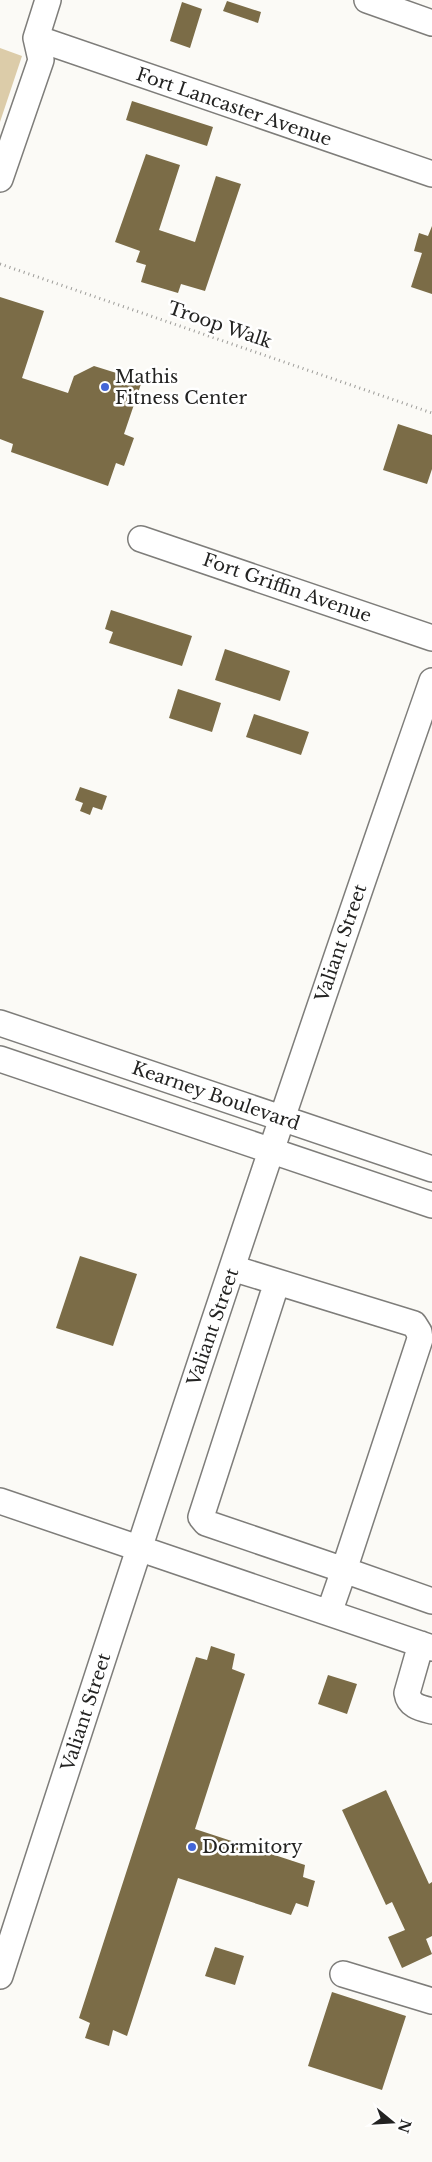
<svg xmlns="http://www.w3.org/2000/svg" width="432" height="2162" font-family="'Libre Baskerville',serif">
  <rect width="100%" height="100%" fill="#fbfaf6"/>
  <path fill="#dccca9" d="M0,48L22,56L0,122Z"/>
  <path fill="#7b6c47" d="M227,1L261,12L258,23L223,11Z
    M182,2L202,9L190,48L170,41Z
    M132,101L213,127L207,146L126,120Z
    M146,154L180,165L159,230L195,242L216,176L241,184L205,291L181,284L178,293L141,282L146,265L136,262L140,251L115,242Z
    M432,226V294L411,287L422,253L414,251L419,233L428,236Z
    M0,297L44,311L22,378L68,393L74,376L94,366L142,381L124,434L134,438L124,466L116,463L108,486L11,452L13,444L0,439Z
    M398,424L432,435V469L427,484L383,470Z
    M111,610L192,636L182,666L109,643L113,632L105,629Z
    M225,649L290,671L280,701L215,680Z
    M178,689L221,703L212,732L169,718Z
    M254,714L309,732L301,755L246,737Z
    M80,787L107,796L102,810L93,807L90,815L80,811L83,803L75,800Z
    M80,1256L137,1274L113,1346L56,1328Z
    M211,1646L235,1654L232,1669L245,1674L195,1829L305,1865L303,1877L315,1881L308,1907L296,1903L291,1915L178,1878L127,2036L113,2030L109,2046L85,2038L90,2023L79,2018L196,1657L207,1660Z
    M328,1675L357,1684L347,1714L318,1704Z
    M386,1790L429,1884L432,1882V1936L426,1939L432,1954L402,1968L388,1937L405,1930L392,1902L386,1905L342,1810Z
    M215,1947L244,1956L235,1985L205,1976Z
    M332,1992L406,2016L382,2090L308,2066Z"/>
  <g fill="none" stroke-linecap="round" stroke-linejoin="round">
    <defs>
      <path id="minor" d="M367,0L432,23
        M36,38L432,174
        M0,179L41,60L36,38L48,0
        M141,539L432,638
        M0,1023L432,1169
        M0,1059L432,1205
        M232,1268C293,1287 354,1306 414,1324L419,1332L420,1339L344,1570L206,1523L201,1517L277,1282
        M0,1501L432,1648
        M329,1613L344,1570L432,1601
        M421,1644L407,1693C409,1706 420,1708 432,1711
        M343,1974L432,2001
        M0,1976C140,1543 282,1110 432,681"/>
    </defs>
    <use href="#minor" stroke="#7e7d7a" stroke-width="28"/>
    <path stroke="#9d9c99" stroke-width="3" stroke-dasharray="1 4" stroke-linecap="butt" d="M0,264L432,413"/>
    <use href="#minor" stroke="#fff" stroke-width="25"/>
  </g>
  <g fill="#4365d7" stroke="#fff" stroke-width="2">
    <circle cx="105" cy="387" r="5"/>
    <circle cx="192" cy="1847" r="5"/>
  </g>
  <g text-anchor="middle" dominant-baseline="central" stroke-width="5" stroke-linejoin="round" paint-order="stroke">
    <g font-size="18" fill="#232322" stroke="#fff">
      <text transform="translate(234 107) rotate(19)">Fort Lancaster Avenue</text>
      <text transform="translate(220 325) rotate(19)">Troop Walk</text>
      <text transform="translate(287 588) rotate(19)">Fort Griffin Avenue</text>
      <text transform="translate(341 943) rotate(-71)">Valiant Street</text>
      <text transform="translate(216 1096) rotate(19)">Kearney Boulevard</text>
      <text transform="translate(213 1327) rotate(-71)">Valiant Street</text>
      <text transform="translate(86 1712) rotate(-72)">Valiant Street</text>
    </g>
    <g font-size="18" fill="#232322" stroke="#fff" text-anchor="start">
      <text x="115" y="377">Mathis<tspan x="115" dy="21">Fitness Center</tspan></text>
      <text x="202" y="1847">Dormitory</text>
    </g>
  </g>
  <g transform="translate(392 2122) rotate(108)" stroke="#ffffff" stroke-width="4" paint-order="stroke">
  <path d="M0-4L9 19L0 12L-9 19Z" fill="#232322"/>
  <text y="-8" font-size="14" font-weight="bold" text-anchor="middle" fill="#232322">N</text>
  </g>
</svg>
